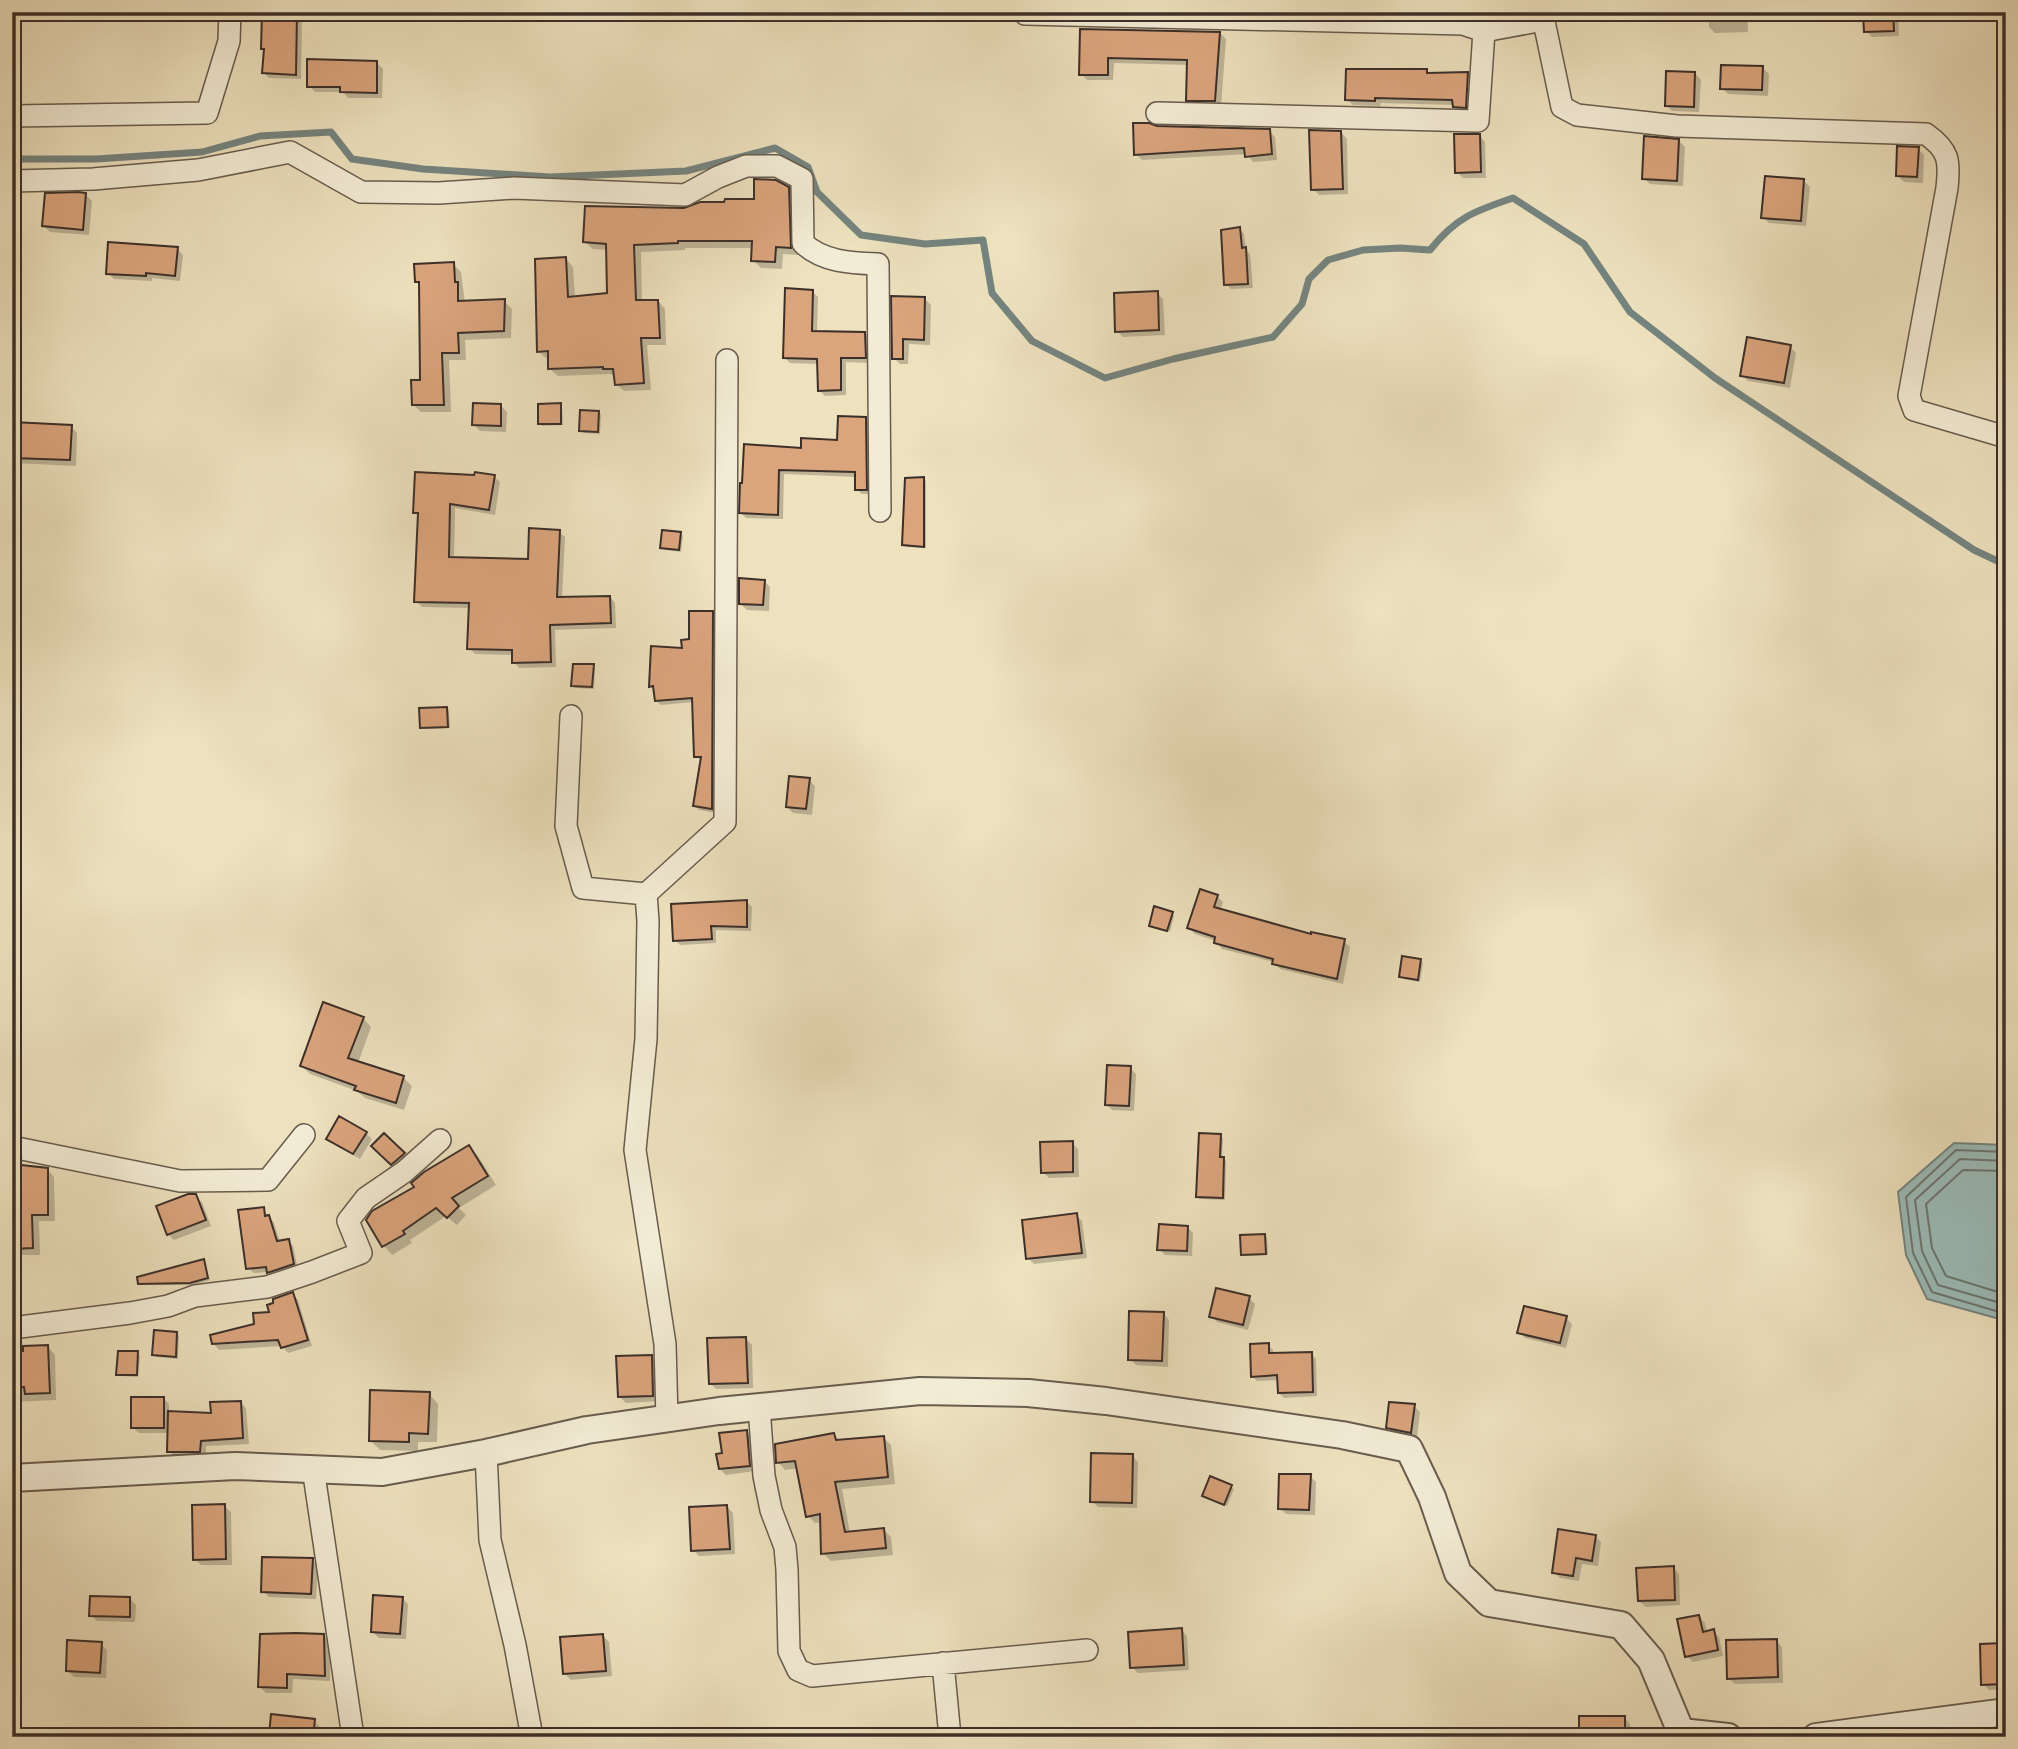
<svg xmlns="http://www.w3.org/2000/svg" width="2018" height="1749" font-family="'IM FELL French Canon',serif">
  <rect width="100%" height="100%" fill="#ede1be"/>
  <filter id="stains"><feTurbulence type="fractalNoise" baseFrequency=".00286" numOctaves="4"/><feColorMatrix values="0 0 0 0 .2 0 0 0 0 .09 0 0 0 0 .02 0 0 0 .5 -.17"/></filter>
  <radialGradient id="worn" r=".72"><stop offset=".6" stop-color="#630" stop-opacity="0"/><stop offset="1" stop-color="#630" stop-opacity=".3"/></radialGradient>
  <path fill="#9bbcb9" stroke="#75847f" stroke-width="2" d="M1954,1143L2006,1145V1318H1996L1927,1299L1906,1255L1898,1192Z"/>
  <path fill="#0003" d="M263,12H298L302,16L301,79L269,78L264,73Z
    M1709,12H1747L1748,32L1715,33L1709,27Z
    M1865,12H1898L1899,36L1872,37L1866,31Z
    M1081,31L1220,33L1226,39L1221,107L1194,106L1188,100L1189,65L1114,63L1113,80H1087L1081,74Z
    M377,63L383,69L382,98H348L343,92H315L309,86Z
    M1763,68L1769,74L1768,96L1728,94L1722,88Z
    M1426,71L1430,75L1467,73L1473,79L1471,113H1460L1454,105L1381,103L1380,106L1353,105L1347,99Z
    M1695,73L1701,80L1699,112L1672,111L1666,105Z
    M1156,128L1269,131L1275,137L1277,160L1253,162L1247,154L1142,160L1136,154Z
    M1341,132L1347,139L1348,194L1319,195L1313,189Z
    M1479,135L1485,142L1486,178H1463L1457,172Z
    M1679,141L1685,147L1683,186L1650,184L1644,178Z
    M1918,149L1924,155L1923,183L1904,182L1898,176Z
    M1804,181L1810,187L1806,226L1769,223L1763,217Z
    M788,188L796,196L798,255L783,254L782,269L761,268L753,260L754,248H685V250L641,252L642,302L658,301L665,309L666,345H647L651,390L624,391L616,384V376L610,374L558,376L550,369V358H546L538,351L566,259L573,267L575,298L609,295L608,250L593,249L585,242L685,210L755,200Z
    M86,195L92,201L89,235L50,232L44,226Z
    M1239,229L1244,234L1246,250L1250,254L1253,288L1231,289L1226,284Z
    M177,249L183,255L180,281L152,278V281L114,279L108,273Z
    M453,264L461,272L465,303L504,301L512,309L511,338L465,340L466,360H449L451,412H421L414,405L422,381L420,285L417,282Z
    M812,291L818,297L817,333H865L870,339V363L846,362V395L825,396L820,391L819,364L790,363L785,358Z
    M1157,293L1163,299L1165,335L1123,337L1117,331Z
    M893,298L925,299L931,305L930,345L909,344L908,364H900L894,358Z
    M1790,347L1796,353L1790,388L1748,381L1742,375Z
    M560,405L562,407L563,425L542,426L540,424Z
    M501,406L507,412L506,432L480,431L474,425Z
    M599,412L601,415L600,434L584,433L581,431Z
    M865,419L870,424L871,494H862L856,489L857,477L784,474L783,519L746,518L741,513L744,485L803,449L838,442Z
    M12,424L71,427L77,433L76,466L12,463Z
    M494,477L500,482L495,515L455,508L454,559L529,561L559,532L565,537L562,599L610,597L615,603L616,628L555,630L556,667L519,668L514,662L513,655L475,654L469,648L470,608L422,607L416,601L420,517L415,512Z
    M923,479L926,481V548L907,547L904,545Z
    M680,533L683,536L681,552L665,550L662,548Z
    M764,581L770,587L769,611L747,610L741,604Z
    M712,613L717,618L716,813L699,810L695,806L702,761L696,756L694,702L661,705L656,701L655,691L651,686L683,650Z
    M593,666L595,669L594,689L576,688L573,685Z
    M446,709L449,711L450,728L424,729L422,727Z
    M809,780L815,786L812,815L793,813L787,807Z
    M1217,896L1223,902L1220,911L1312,937L1344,941L1350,947L1343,984L1280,969L1274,962L1222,949L1216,941L1195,934L1189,928Z
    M747,902L752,907L751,931L716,930V943L680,945L675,940Z
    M1172,914L1174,916L1170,932L1151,925Z
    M1420,961L1423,963L1420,982L1404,979L1401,977Z
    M363,1018L371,1027L358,1063L403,1077L412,1086L404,1110L365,1098L357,1091L310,1074L302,1066Z
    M1130,1068L1136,1074L1134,1111L1112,1110L1106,1104Z
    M366,1133L372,1139L360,1159L334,1144L328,1138Z
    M1220,1135L1223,1138L1222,1159L1226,1161L1225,1200L1200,1199L1197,1197Z
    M384,1136L406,1157L395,1166L374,1146Z
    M1072,1143L1078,1149L1079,1177L1049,1178L1043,1172Z
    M469,1147L478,1156L496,1185L459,1208L466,1215L457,1225L446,1216L410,1240L412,1243L392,1255L384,1246L368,1220L417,1187Z
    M12,1165L47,1169L54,1177L55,1221H39L40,1255H12Z
    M195,1196L202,1202L211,1226L174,1240L168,1234Z
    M263,1209L274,1223L280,1242L288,1241L293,1246L298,1270L274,1278L269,1272L254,1273L248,1268Z
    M1076,1215L1082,1221L1087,1258L1034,1264L1028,1258Z
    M1187,1227L1193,1233L1192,1256L1165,1255L1159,1249Z
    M1265,1236L1267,1238L1268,1255L1245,1256L1243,1254Z
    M203,1261L210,1280L193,1285H142L139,1283Z
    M292,1294L298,1300L312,1346L288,1353L282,1346L219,1350L213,1343L256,1325Z
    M12,1296L18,1323L12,1326Z
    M1249,1298L1255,1304L1248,1330L1217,1322L1211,1316Z
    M1163,1313L1169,1320L1168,1367L1136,1365L1130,1359Z
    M1566,1318L1572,1324L1566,1348L1525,1338L1519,1332Z
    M177,1333L179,1336L178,1359L157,1357L154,1355Z
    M746,1339L752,1345L753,1388L716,1389L710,1383Z
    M12,1342L21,1348L48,1347L55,1355L56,1400L12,1402Z
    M1268,1345L1273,1350V1355L1311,1354L1316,1359L1317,1396L1284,1398L1279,1393V1380L1257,1381L1252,1376Z
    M137,1353L140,1356L138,1377L121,1376L118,1374Z
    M651,1356L658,1363L659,1401L626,1403L620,1397Z
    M429,1394L438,1404L437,1442H418V1451L380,1450L370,1440Z
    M163,1398L169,1404V1413L213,1414L240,1402L246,1408L249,1444L206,1446V1457H175L169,1451V1433H139L132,1427Z
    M1414,1406L1420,1412L1417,1438L1394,1434L1388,1427Z
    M747,1432L753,1438L755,1471L726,1475L720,1469L724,1455Z
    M834,1435L841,1442L884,1438L891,1445L895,1484L842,1489L850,1533L884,1530L891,1537L893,1555L831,1561L823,1553L822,1522L815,1523L808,1516L799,1468L785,1470L778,1462Z
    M1132,1456L1138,1462L1137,1508L1098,1507L1092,1501Z
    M1310,1476L1316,1482L1315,1515L1286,1514L1280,1508Z
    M1211,1478L1234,1489L1227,1506L1206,1498Z
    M224,1506L231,1512L232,1565H201L195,1559Z
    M727,1507L733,1513L735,1554L699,1556L693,1550Z
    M1595,1536L1601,1542L1598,1566L1582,1564L1579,1581L1560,1578L1554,1572Z
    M312,1560L318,1566L316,1599L269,1597L263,1591Z
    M1673,1568L1679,1574L1680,1605L1646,1607L1639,1601Z
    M402,1598L408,1604L406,1639L379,1638L373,1632Z
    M130,1599L136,1605L135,1622L97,1621L91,1615Z
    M1699,1617L1705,1623L1707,1633L1713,1631L1719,1637L1723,1656L1693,1662L1687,1656Z
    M1181,1630L1187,1636L1189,1670L1138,1673L1132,1667Z
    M324,1636L330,1642V1681L293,1679L292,1693H266L260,1687Z
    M603,1636L609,1642L612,1676L571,1680L565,1674Z
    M1776,1641L1782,1647L1783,1683L1735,1684L1728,1678Z
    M101,1644L107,1650L106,1678L74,1677L68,1671Z
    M2002,1645L2006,1648V1689L1989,1690L1983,1684Z
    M1624,1717L1630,1724L1631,1737H1582Z
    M314,1721L320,1727L319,1737H273L271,1735Z"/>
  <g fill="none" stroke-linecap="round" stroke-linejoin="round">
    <path stroke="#6c7671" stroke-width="2" d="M2006,1152L1956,1150L1906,1197L1913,1253L1932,1292L1996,1311H2006
      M2006,1161L1960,1159L1915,1200L1922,1251L1938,1285L1997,1302H2006
      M2006,1171L1963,1170L1926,1204L1932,1248L1946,1276L1998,1292H2006"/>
    <path stroke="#75847f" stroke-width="7" d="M12,159H96L202,152L260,136L331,132L352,159L423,169L550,177L686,171L775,148L808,167L817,192L861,235L925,244L983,240L992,293L1032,341L1105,378L1173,359L1273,337L1302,304L1309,279L1328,260L1363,250L1400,248L1430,250C1456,217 1475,211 1513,198L1584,244L1630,312L1715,378L1974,550L2006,565"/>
  </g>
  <path fill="#daa47d" stroke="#3c2f29" stroke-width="2" d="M262,12H297L296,75L262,73L264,49H261Z
    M1863,12H1893L1894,31L1864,32Z
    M1080,29L1220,32L1215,101H1186L1187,60L1108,58V75H1079Z
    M307,59L377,61V93L340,92V87H307Z
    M1721,65L1763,66L1762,90L1720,89Z
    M1346,69H1427V73L1468,72L1466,108L1453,107L1452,100L1375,98V101L1345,100Z
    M1666,71L1695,72L1694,107L1665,106Z
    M1133,123H1149L1157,126L1270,129L1272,154L1245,157L1244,148L1134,155Z
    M1309,130L1341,131L1343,189L1311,190Z
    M1454,134H1480L1481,172L1455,173Z
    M1644,136L1679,139L1677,181L1642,179Z
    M1897,146L1919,147L1917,177L1896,176Z
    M1765,176L1804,179L1801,221L1761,218Z
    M754,179L776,180L789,187L791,248L776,247L775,262L751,261L752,241H678V243L634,245L636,300H658L660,338H641L644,383L615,385L613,369H603V367L548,369V351L537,352L535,259L566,257L568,297L607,293L606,244L583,242L585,206L684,208L700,202H724L725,199H754Z
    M78,192L86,193L83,230L42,226L45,193Z
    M1240,227L1242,248L1246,247L1248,284L1224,285L1221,230Z
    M108,242L178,247L175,276L146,273V276L106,274Z
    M454,262L455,282H458V301L505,299L504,331L458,333L459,353H442L444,405H412L411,380H420L419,282H415L414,264Z
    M785,288L813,290L812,331L865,332L866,358H841V390L818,391L817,359L783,358Z
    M1158,291L1159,330L1115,332L1114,293Z
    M891,296L925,297L924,340L903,339V359H892Z
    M1747,337L1791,345L1784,383L1740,376Z
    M473,403L501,404V426L472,425Z
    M561,403V424H538V404Z
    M580,410L599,411L598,432L579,431Z
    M838,416L866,417L867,490H855V472L779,470L778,515L739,513L740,483H742L744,444L801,448V438L837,440Z
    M12,422L72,425L70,460L12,458Z
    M415,472L474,475L475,472L495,475L489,510L450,504L449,557L528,559L529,528L560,530L557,597L610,596L611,623L550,625L551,662L512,663V650L467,649L469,603L414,602L418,513H413Z
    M924,477V547L902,545L905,478Z
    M662,530L681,532L679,550L660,548Z
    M739,578L765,580L763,605L739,604Z
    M689,611H713L712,809L693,806L701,757H694L692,698L655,701L653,686L649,687L651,646L682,648L681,640L689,639Z
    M573,664H594L592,687L571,686Z
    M447,707L448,727L420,728L419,708Z
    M789,776L810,778L806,809L786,807Z
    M1200,889L1218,895L1214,907L1311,934V932L1345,939L1337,979L1272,964L1273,959L1214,943L1215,937L1187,928Z
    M747,900V927L711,926L712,939L673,941L671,904Z
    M1154,906L1173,912L1167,931L1149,926Z
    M1402,956L1421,959L1418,980L1399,977Z
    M323,1002L364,1017L348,1058L404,1076L396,1103L354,1090L356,1086L300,1066Z
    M1107,1065L1131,1066L1129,1106L1105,1105Z
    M339,1116L367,1132L353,1154L326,1139Z
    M384,1133L405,1153L391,1165L371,1146Z
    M1199,1133L1221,1134L1220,1157H1224L1223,1198L1196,1197Z
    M1073,1141V1172L1041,1173L1040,1142Z
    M469,1145L488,1176L452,1198L459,1206L447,1218L436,1208L403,1231L405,1234L382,1247L366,1220L372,1211L414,1187L411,1183L424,1172Z
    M12,1164L48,1168V1215H32L33,1248L12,1249Z
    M188,1194H196L206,1220L167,1235L156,1206Z
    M264,1207L265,1216L269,1215L277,1241L289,1239L294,1264L267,1273L266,1267L246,1269L238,1210Z
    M1077,1213L1082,1253L1026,1259L1022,1220Z
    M1159,1224L1188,1226L1187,1251L1157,1250Z
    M1265,1234L1266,1254L1241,1255L1240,1235Z
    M204,1259L208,1278L190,1283L138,1284L137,1277Z
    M1216,1288L1250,1296L1243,1325L1209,1317Z
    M293,1292L308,1340L281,1348L278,1340L212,1344L210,1335L254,1324L253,1313L269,1312L267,1305L273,1303V1299Z
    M1524,1306L1567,1316L1560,1343L1517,1333Z
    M1129,1311L1164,1312L1162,1361L1128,1360Z
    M154,1330L177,1332L176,1357L152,1355Z
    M746,1337L748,1383L709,1384L707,1338Z
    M1269,1343V1353L1312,1352L1313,1392L1278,1393L1277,1375L1251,1377L1250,1344Z
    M48,1345L50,1393L25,1394L24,1387H12V1351H23V1346Z
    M118,1351H138L137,1375H116Z
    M652,1355L653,1396L618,1397L616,1356Z
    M370,1390L430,1392L428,1434L409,1433V1442L369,1441Z
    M131,1397H164V1428H131Z
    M241,1401L243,1438L201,1441L200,1452H167L168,1411L211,1413L210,1402Z
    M1389,1402L1415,1404L1411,1433L1386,1428Z
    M747,1430L750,1466L719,1469L716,1454L722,1453L719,1433Z
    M834,1433L836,1440L884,1436L888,1477L835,1482L845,1532L884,1528L886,1548L821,1554L820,1514L806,1517L795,1461L776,1463L775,1444Z
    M1091,1453L1133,1454L1132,1503L1090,1502Z
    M1279,1474H1311L1309,1510L1278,1509Z
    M1210,1476L1232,1485L1224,1505L1202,1496Z
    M225,1504L226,1559L193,1560L192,1505Z
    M727,1505L730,1549L691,1551L689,1507Z
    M1558,1529L1596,1535L1592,1561L1576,1558L1573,1576L1552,1573Z
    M262,1557L313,1558L311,1594L261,1592Z
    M1674,1566L1675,1600L1638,1601L1636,1568Z
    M373,1595L403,1597L400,1634L371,1632Z
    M90,1596L130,1597V1617L89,1616Z
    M1699,1615L1703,1632L1714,1629L1718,1650L1685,1657L1677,1619Z
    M1182,1628L1184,1665L1130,1668L1128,1632Z
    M296,1633L324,1634L325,1676L287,1674V1688L258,1687L260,1634Z
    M603,1634L606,1671L563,1674L560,1637Z
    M1777,1639L1778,1677L1727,1679L1726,1640Z
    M67,1640L102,1642L100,1673L66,1671Z
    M2003,1643L2004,1684L1981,1685L1980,1644Z
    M271,1714L315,1719L313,1737L269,1735Z
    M1579,1716H1625V1737H1579Z"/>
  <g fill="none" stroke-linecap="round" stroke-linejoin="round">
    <defs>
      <path id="minor" d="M1026,12L1025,14L1463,24L1484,31L1543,20
        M1542,12L1562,107L1577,115L1677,126L1926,134C1949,150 1950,161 1947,188L1909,396L1914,410L2006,437
        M1157,113L1478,121L1484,31
        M12,116L207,113L229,41L230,12
        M12,181L93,179L198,170L290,152L361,192L439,193L514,188L685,195L718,177L746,166H777L802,179L803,243C822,262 852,263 878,264L880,511
        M571,716L566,826L583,888L646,894L648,921L646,1039L635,1150L665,1344L667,1419
        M646,894L725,822L727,360
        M12,1147L180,1181L268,1180L304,1135
        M12,1328L130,1313L168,1306L195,1296L267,1287L312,1272L361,1253L348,1221L366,1198L404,1172L440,1140
        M759,1407L764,1476L771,1510L785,1547L787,1570L789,1651L798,1670L812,1676L1087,1650
        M486,1453L490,1540L515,1645L532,1737
        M313,1468L353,1737
        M943,1663L950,1737"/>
      <path id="tertiary" d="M12,1478L235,1466L382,1472L486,1453L587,1430L719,1411L920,1391L1028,1393L1106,1401L1342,1435L1409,1449L1432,1497L1458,1573L1489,1603L1621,1625L1651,1660L1681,1732L1728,1737
        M1816,1737L2006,1712"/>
    </defs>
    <use href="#minor" stroke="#685c4e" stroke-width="24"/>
    <use href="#tertiary" stroke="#685c4e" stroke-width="30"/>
    <use href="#minor" stroke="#f3ecd5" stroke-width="21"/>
    <use href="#tertiary" stroke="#f3ecd5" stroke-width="26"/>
  </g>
  <rect width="2018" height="1749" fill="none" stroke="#ede1be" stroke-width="42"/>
  <rect x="14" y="14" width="1990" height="1721" fill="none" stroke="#3c2f29" stroke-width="3.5"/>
  <rect x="21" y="21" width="1976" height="1707" fill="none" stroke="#3c2f29" stroke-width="2"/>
  <rect width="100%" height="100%" filter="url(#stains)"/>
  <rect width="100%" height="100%" fill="url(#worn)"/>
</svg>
